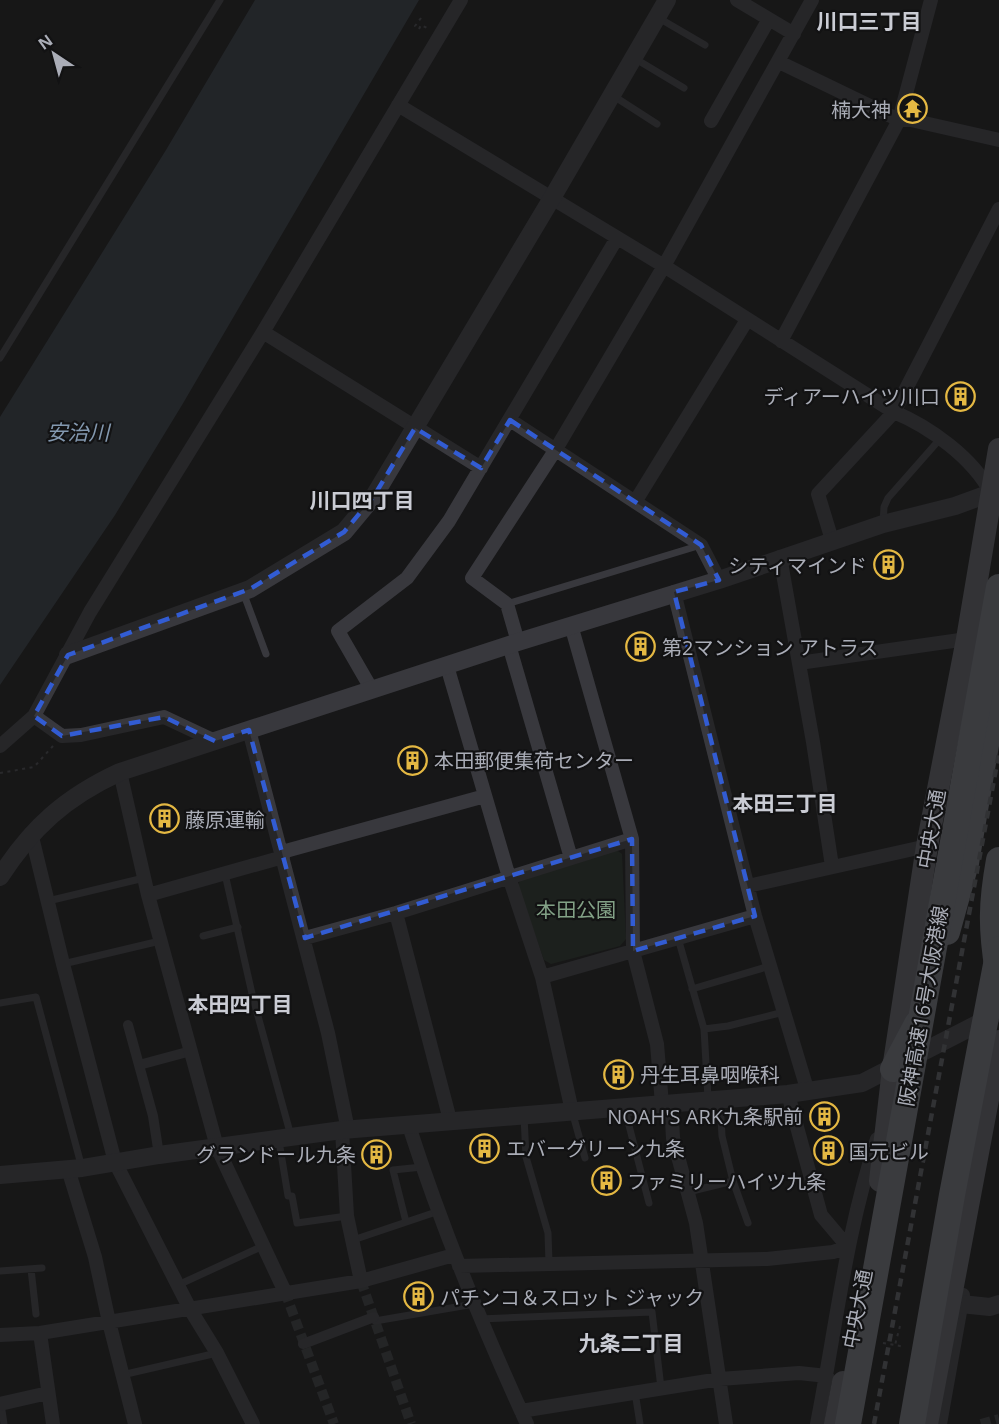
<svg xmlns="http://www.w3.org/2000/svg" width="999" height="1424" font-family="'Open Sans','Noto Sans JP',sans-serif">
  <rect width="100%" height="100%" fill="#171718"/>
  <path fill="#232b24" d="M615,849L622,854L626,939L620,946L551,964L544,960L518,886L521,877Z"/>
  <path fill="#30363d" d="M255,0H419L182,405L115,515L0,685V417L166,150Z"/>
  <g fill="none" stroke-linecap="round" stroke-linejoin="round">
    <path stroke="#343538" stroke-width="10" stroke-dasharray="10 5" stroke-linecap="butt" d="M361,1281L411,1424
      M285,1292L334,1424
      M981,1424L999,1419"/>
    <path stroke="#3e3f44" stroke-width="2" stroke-dasharray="3 4.5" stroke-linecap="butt" d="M421,18L415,26L419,29L421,25L429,29
      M0,773L34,767L53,746
      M900,1326L895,1345L905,1347
      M883,1343L895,1345"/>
    <path stroke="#38383d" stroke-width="7" d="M657,17L705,45
      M634,58L684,88
      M612,95L657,124
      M0,358L220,0
      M883,524L884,507L888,498L940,439
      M243,592L266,654
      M507,604L701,545
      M225,874L253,998L291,1136
      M48,901L144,878
      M203,936L238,927
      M678,938L704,1029L708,1098
      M63,964L160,941
      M692,989L770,966
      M0,1003L36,997L82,1168
      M704,1029L728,1026L784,1012
      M720,1100L722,1136L733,1181L748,1223
      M625,1110L649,1203
      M572,1111L585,1158
      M524,1116L526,1157L548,1233L549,1263
      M279,1141L288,1196H292L297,1223L347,1216
      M688,1192L733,1181
      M406,1222L393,1170L422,1167
      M353,1240L439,1211
      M31,1269L36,1314
      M0,1271L42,1268
      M178,1285L263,1246
      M480,1319L652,1312L661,1388
      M375,1321L474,1304
      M122,1375L217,1353
      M635,1392L640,1424
      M1,1404L4,1424"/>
    <path stroke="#38383d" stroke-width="10" d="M128,1025L153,1116L159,1155
      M139,1065L191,1051
      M303,1344L374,1317"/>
    <path stroke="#38383d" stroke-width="14" d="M737,0L794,34
      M779,62L899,120H911L999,140
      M398,105L664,266L894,412C930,427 973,458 991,493
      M711,121L769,19
      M263,332L481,468
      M781,341L899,120L931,0
      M510,420L701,545L719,580
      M635,502L747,320
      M832,540L818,494L894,412L999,209
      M780,557L813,742L832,866
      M674,592L755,916L808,1092
      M571,625L632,839L633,951L657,1044L662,1104
      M518,642L507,604L472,578L556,449L664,266L812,0
      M509,645L571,858
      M799,663L967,639
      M447,666L509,877L542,977L572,1111
      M372,690L338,631L407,578L449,521L617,238
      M34,716L62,736L81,735L164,717L215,741
      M249,730L328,1033L348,1130
      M0,746L34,716L90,612L263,332L461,0
      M120,772L148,895L217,1147L285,1292
      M31,833L63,964L115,1162L190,1309L217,1353L253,1424
      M282,852L485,796
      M748,886L927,846
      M148,895L283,857
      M396,913L450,1120
      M305,938L396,913L632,839
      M542,977L755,916
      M671,1103L673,1138L696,1223L726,1424
      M409,1126C442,1228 482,1326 527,1424
      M342,1130L347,1216L361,1281
      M68,1169L95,1257L109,1322L135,1424
      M459,1266L767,1259L833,1252L848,1247L821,1215L788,1094
      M40,1333L53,1424
      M0,1335L40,1333L361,1281L454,1255
      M0,1404L48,1393
      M521,1411L720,1379L799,1373L827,1376
      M817,1424C836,1328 846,1231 877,1139
      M940,1424L963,1295"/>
    <path stroke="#38383d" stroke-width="18" d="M68,655L250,589L344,532L374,496L552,198L667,0
      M0,877C32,827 66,797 120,772L518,642L719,580L883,524L955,506L999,490
      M0,1175L82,1168L159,1155L342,1130L788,1094L862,1083L991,1017
      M961,1304L990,1307L999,1304"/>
    <path stroke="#54555c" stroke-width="22" d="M880,1181L893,1069L927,846L967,639L999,449
      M835,1424L843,1382
      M927,1424L999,1041"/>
    <path stroke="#64666e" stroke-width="26" d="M947,932L966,863L999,668
      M998,972C991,929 991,904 999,860
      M893,1069L917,1024"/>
    <path stroke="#515258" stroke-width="4.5" stroke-dasharray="8 6" stroke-linecap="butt" d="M874,1424L999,753"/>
    <path stroke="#64666e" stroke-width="26" d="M848,1424L999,587
      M912,1424L952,1195L999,949"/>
  </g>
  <path d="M0 0H999V1424H0ZM510,420L701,545L719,580L674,592L755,916L633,951L632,839L305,938L249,730L215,741L164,717L62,736L34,716L68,655L250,589L344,532L374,496L415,428L481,468Z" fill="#171718" fill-opacity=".55" fill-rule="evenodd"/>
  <path fill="none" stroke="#325cd3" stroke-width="4.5" stroke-dasharray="12 8" stroke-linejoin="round" d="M510,420L701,545L719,580L674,592L755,916L633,951L632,839L305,938L249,730L215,741L164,717L62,736L34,716L68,655L250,589L344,532L374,496L415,428L481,468Z"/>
  <defs>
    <symbol id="temple-ring" viewBox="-11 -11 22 22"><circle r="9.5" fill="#121213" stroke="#e4b843" stroke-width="1.5"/><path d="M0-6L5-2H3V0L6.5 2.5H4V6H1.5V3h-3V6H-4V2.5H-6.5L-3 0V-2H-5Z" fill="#e4b843"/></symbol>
    <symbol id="building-ring" viewBox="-11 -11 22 22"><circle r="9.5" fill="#121213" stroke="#e4b843" stroke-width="1.5"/><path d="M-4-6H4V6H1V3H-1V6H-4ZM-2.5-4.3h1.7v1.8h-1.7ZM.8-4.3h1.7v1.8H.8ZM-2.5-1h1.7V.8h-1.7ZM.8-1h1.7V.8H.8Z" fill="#e4b843"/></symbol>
  </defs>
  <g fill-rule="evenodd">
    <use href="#temple-ring" x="896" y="92" width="33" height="33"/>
    <use href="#building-ring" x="944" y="380" width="33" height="33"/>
    <use href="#building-ring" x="872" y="548" width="33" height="33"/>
    <use href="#building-ring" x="624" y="630" width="33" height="33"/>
    <use href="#building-ring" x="396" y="744" width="33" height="33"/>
    <use href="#building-ring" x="148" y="802" width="33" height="33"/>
    <use href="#building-ring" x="602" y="1058" width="33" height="33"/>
    <use href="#building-ring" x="808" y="1100" width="33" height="33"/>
    <use href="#building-ring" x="468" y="1132" width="33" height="33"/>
    <use href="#building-ring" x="812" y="1134" width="33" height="33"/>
    <use href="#building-ring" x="360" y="1138" width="33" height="33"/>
    <use href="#building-ring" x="590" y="1164" width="33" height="33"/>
    <use href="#building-ring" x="402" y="1280" width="33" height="33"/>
  </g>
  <g text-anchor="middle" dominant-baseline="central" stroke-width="4.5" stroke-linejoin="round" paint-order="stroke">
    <g font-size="20" fill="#aaadb7" stroke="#121213" text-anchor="start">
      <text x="891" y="109" text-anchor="end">楠大神</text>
      <text x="940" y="396" text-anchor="end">ディアーハイツ川口</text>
      <text x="867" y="565" text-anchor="end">シティマインド</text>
      <text x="662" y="647">第2マンション アトラス</text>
      <text x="434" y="760">本田郵便集荷センター</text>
      <text x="185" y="819">藤原運輸</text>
      <text x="640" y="1074">丹生耳鼻咽喉科</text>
      <text x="803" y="1116" text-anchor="end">NOAH'S ARK九条駅前</text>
      <text x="506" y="1148">エバーグリーン九条</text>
      <text x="849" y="1151">国元ビル</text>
      <text x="356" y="1154" text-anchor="end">グランドール九条</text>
      <text x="627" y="1181">ファミリーハイツ九条</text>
      <text x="440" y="1297">パチンコ＆スロット ジャック</text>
    </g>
    <g font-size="20" fill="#aaadb7" stroke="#121213">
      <text transform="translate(931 829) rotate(-80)">中央大通</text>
      <text transform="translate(923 1006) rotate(-80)">阪神高速16号大阪港線</text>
      <text transform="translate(857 1309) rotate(-79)">中央大通</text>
    </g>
    <g font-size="20" fill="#82a186" stroke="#121213">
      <text x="576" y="909">本田公園</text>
    </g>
    <g font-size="21" font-weight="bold" fill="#caccd4" stroke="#121213">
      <text x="869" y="21">川口三丁目</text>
      <text x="362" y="500">川口四丁目</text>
      <text x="785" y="803">本田三丁目</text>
      <text x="240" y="1004">本田四丁目</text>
      <text x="631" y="1343">九条二丁目</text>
    </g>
    <g font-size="21" font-style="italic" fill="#8398af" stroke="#121213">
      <text x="78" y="432">安治川</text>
    </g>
  </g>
  <g transform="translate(54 54) rotate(324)" stroke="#121213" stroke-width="4.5" paint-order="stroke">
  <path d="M0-4.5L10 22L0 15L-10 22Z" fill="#aaadb7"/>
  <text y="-9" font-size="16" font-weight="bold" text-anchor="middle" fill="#aaadb7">N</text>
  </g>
</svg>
